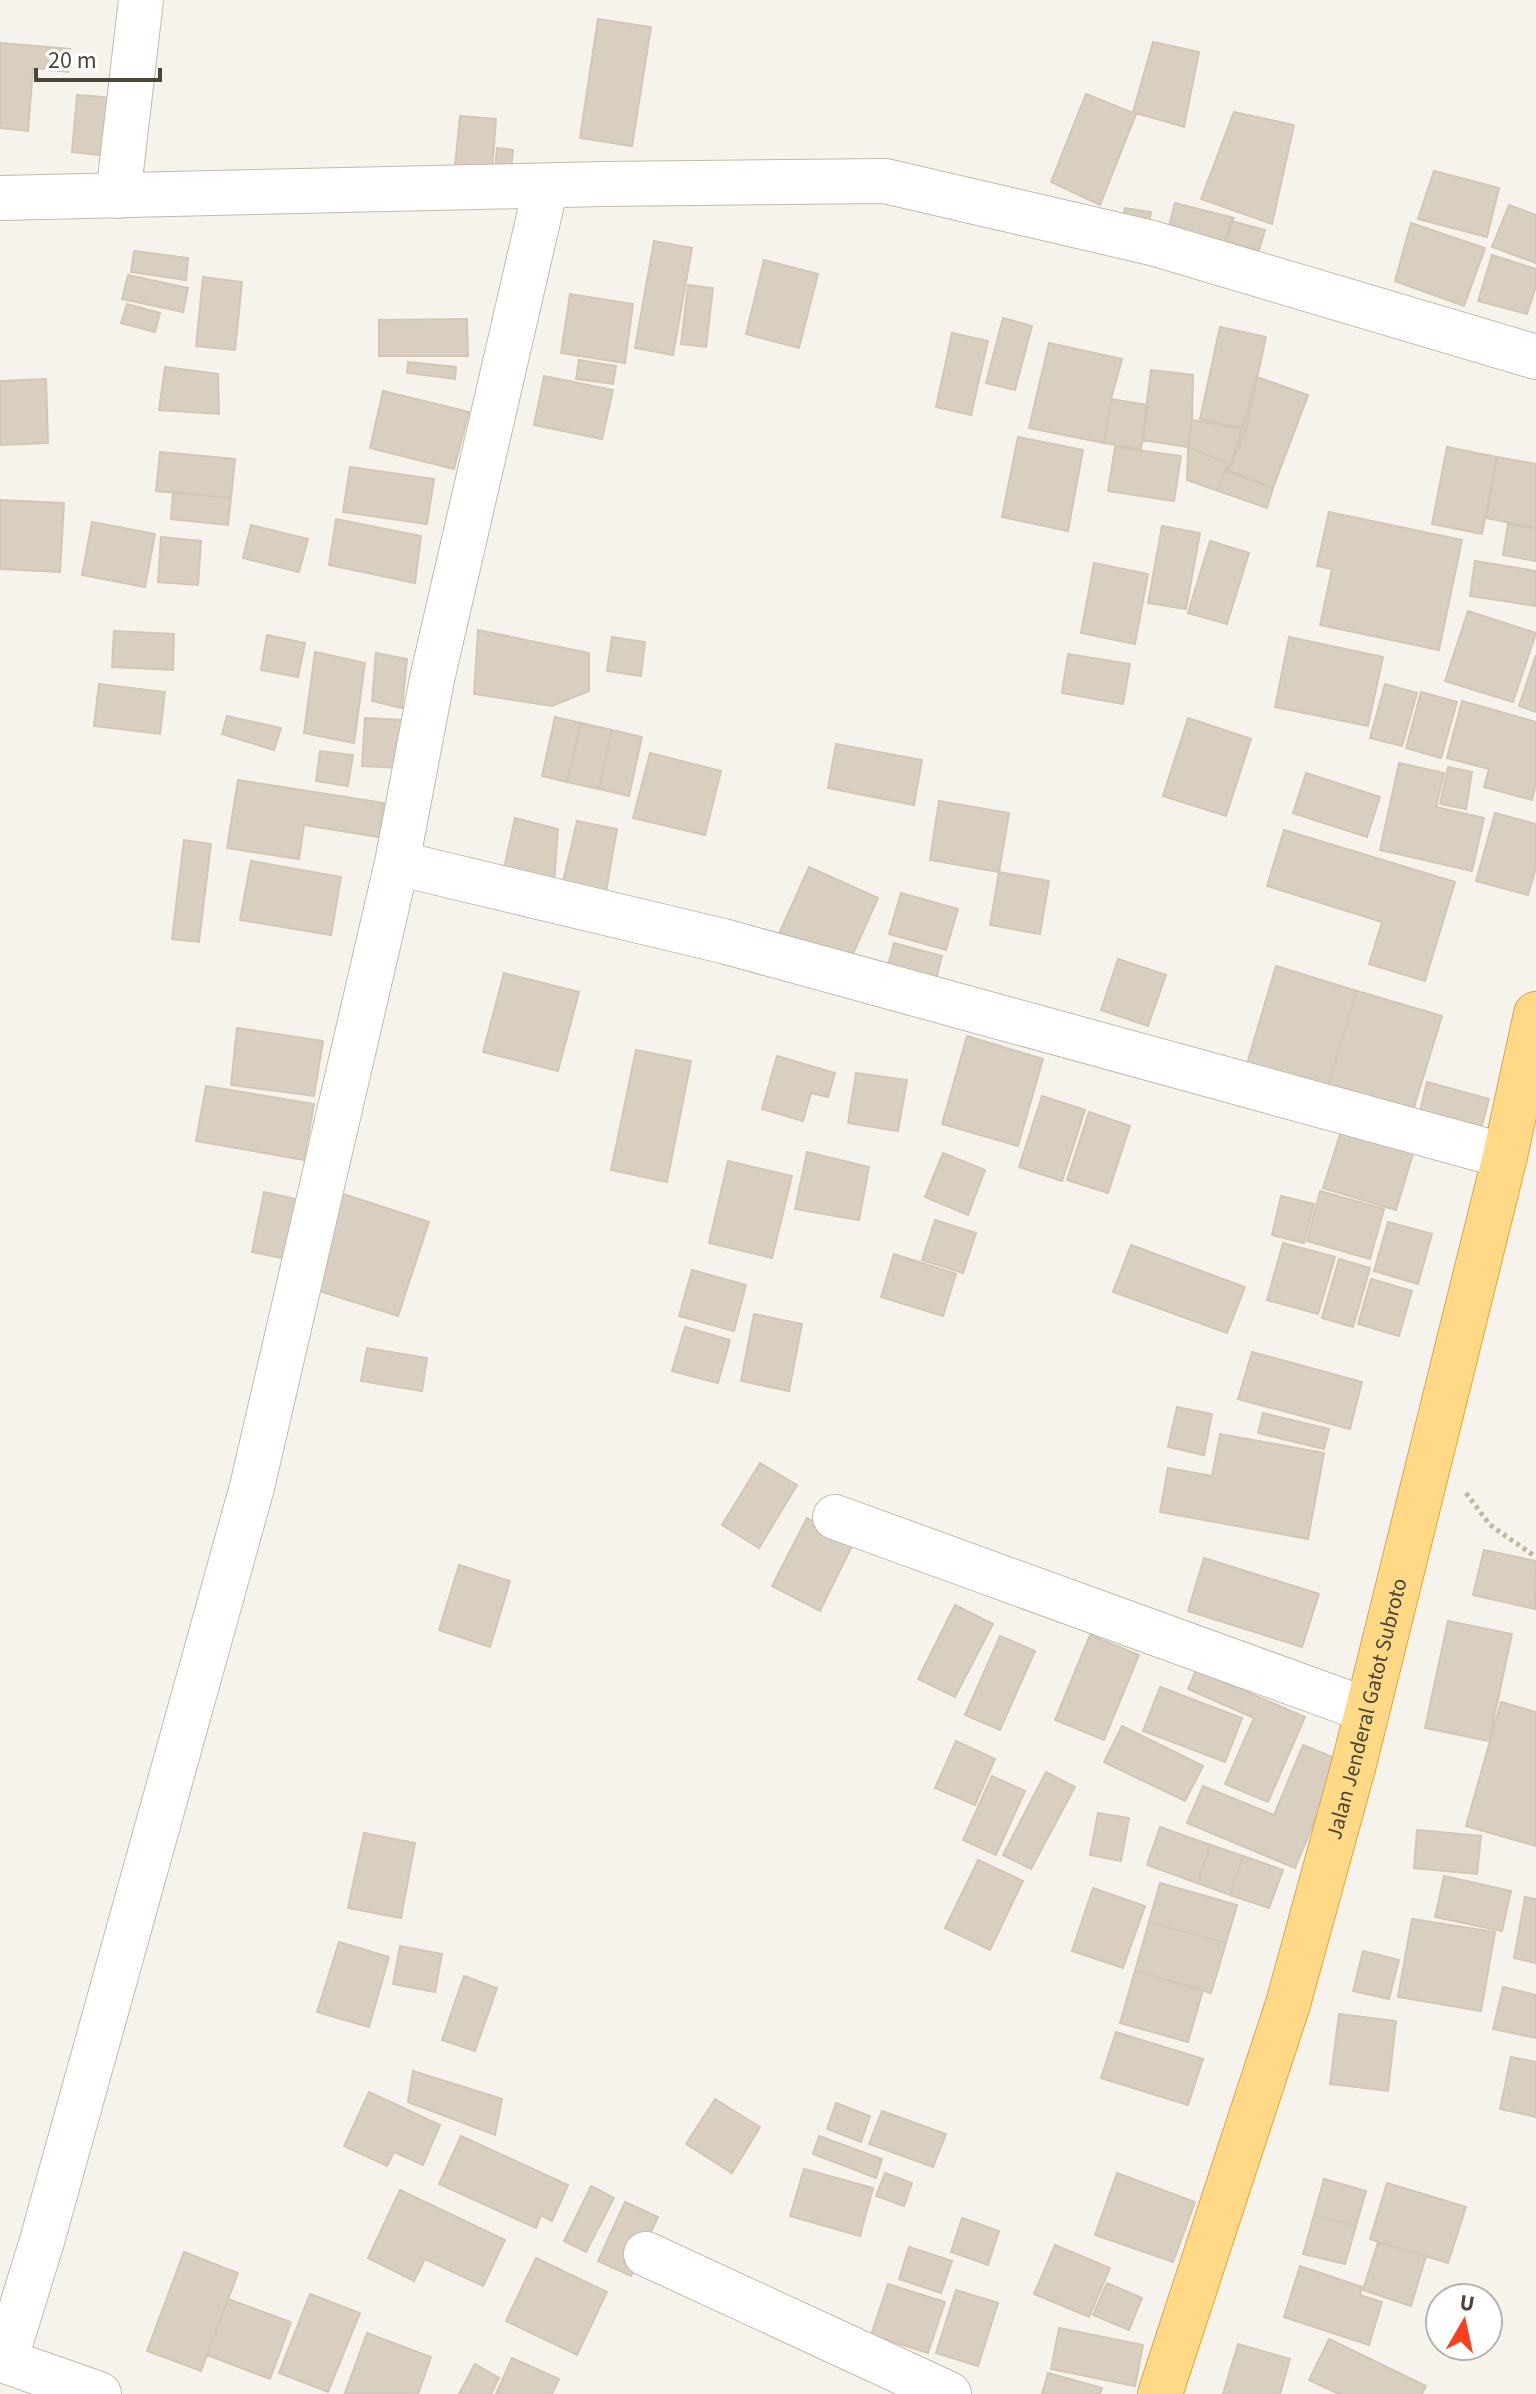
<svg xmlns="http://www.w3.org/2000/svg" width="1536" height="2394" font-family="'Source Sans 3',sans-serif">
  <rect width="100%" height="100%" fill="#f6f3ec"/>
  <path fill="#d8cfc1" stroke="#d3c7b4" stroke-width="2" d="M598,19L651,27L632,146L580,138Z
    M1153,42L1199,52L1184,127L1133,112Z
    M0,43L70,49L68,72L33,68L28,131L0,128Z
    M1086,94L1136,114L1100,205L1051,182Z
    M77,95L115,98L110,156L72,152Z
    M1234,112L1294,125L1272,224L1201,199Z
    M460,116L496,119L492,170L455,167Z
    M497,148L513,150L510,180L494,179Z
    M1434,171L1499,188L1487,237L1418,219Z
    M1175,203L1234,218L1225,241L1224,256L1165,241Z
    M1509,205L1536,215V263L1492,247Z
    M1125,208L1151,212L1147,231L1121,227Z
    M1231,221L1265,230L1259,250L1225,241Z
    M1411,223L1485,248L1464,306L1395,281Z
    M654,241L692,248L673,355L635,348Z
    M134,251L188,258L186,280L131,272Z
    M1492,255L1536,269V286L1527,314L1478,301Z
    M764,260L818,274L799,348L746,334Z
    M128,275L188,288L183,312L122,299Z
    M203,277L242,282L235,350L196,346Z
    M688,285L713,288L706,347L681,344Z
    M570,294L633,304L625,363L561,353Z
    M127,304L160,313L155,332L121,323Z
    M1003,318L1032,326L1015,390L986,383Z
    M467,319L468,356H379V320Z
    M1220,327L1266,337L1246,429L1200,419Z
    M952,333L988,341L971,415L936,407Z
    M1049,343L1122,359L1111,399L1104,443L1029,428Z
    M579,360L616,366L613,384L576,379Z
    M408,362L456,367L455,379L407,373Z
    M165,367L218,374L219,414L159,410Z
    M1151,370L1193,375L1192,420L1188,447L1142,440Z
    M544,376L613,390L602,439L534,425Z
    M1257,377L1308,395L1273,488L1225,469L1231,465Z
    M46,379L48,443L0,445V381Z
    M383,391L469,412L454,469L370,448Z
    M1111,399L1148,405L1141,449L1104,443Z
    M1192,420L1246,429L1231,465L1188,447Z
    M1018,437L1083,450L1068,531L1002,517Z
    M1115,447L1181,456L1174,501L1108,491Z
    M1188,447L1231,465L1225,471L1218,491L1187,480Z
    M1447,447L1497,457L1482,534L1432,524Z
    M160,452L235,459L231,498L156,491Z
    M1497,457L1536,464V528L1486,518Z
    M350,467L434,479L427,524L343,512Z
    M1225,471L1273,488L1267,508L1218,491Z
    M173,492L231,498L228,525L171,519Z
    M0,500L64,503L60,572L0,569Z
    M1329,512L1462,540L1439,650L1320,625L1332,569L1317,566Z
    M336,519L421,536L415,583L329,565Z
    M92,522L155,534L145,587L82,575Z
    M1508,524L1536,529V561L1503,555Z
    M251,525L308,539L299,572L243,558Z
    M1162,526L1200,533L1186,609L1148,603Z
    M161,537L201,541L198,585L158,582Z
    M1210,541L1249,553L1227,624L1188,613Z
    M1475,561L1536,571V606L1470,596Z
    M1094,563L1148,574L1135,644L1081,633Z
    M1468,611L1536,633L1513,702L1445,681Z
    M478,630L589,653V691L552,706L474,694Z
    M114,631L174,634L173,670L112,667Z
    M267,635L305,643L298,677L261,670Z
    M612,637L645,642L641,676L607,671Z
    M1289,637L1383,657L1368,726L1275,707Z
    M315,652L365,663L354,743L304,733Z
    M376,653L407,659L402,708L372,701Z
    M1068,654L1130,664L1123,704L1062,693Z
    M1536,655V712L1519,706Z
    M99,684L165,692L160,734L94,726Z
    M1385,684L1417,693L1402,746L1370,738Z
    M1421,692L1457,702L1441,758L1406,748Z
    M1462,701L1536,722V784L1532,800L1484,787L1489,769L1447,758Z
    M227,716L281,728L274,750L222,734Z
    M555,717L581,723L567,782L542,776Z
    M365,718L402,720L400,768L362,766Z
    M1188,718L1251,739L1226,816L1163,796Z
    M581,723L612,730L599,789L567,782Z
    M612,730L642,737L629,796L599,789Z
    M836,744L922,760L914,805L828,788Z
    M320,751L353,755L348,786L316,781Z
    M650,753L721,771L705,835L633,818Z
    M1399,763L1444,773L1436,807L1484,818L1472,871L1380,850Z
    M1448,767L1472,772L1466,809L1440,804Z
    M1306,773L1380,797L1367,837L1293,813Z
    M238,780L384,803L379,837L304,825L299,859L227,848Z
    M939,801L1009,813L999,872L930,860Z
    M1495,813L1536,824V868L1528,895L1476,881Z
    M515,818L558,829L554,883L503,873Z
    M577,821L617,829L606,892L563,882Z
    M1284,830L1455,882L1425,981L1369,964L1382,922L1267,886Z
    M184,840L211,844L199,942L172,939Z
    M251,861L341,877L331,935L240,920Z
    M809,867L878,898L847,967L778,936Z
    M999,872L1049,881L1040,934L990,925Z
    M901,893L958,909L946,950L889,934Z
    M894,943L942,956L936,980L888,966Z
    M1118,959L1166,975L1148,1026L1101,1010Z
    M1276,966L1357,991L1326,1091L1246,1067Z
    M504,973L579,992L558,1071L483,1052Z
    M1357,991L1442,1016L1411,1117L1326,1091Z
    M237,1028L323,1041L314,1096L231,1085Z
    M967,1036L1043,1059L1018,1146L942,1124Z
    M636,1050L691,1061L667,1182L611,1170Z
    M777,1056L835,1073L828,1097L811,1093L803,1121L762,1109Z
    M856,1073L907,1080L898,1131L848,1123Z
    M1427,1082L1489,1099L1478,1140L1417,1124Z
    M206,1086L314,1104L304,1160L196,1141Z
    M1042,1096L1085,1110L1062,1181L1019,1167Z
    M1089,1112L1130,1126L1108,1193L1067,1180Z
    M1343,1125L1415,1147L1396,1210L1323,1188Z
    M807,1152L869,1167L859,1220L795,1209Z
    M943,1153L985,1170L968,1215L925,1197Z
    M728,1161L792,1176L772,1258L709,1243Z
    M1320,1191L1384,1209L1370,1259L1307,1241Z
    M264,1192L305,1201L292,1260L252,1252Z
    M337,1192L429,1222L398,1316L307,1287Z
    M1281,1196L1314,1204L1304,1243L1272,1235Z
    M935,1220L976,1233L963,1273L922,1260Z
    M1388,1222L1432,1234L1418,1284L1374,1271Z
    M1283,1243L1335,1257L1318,1314L1267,1300Z
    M1131,1245L1245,1287L1227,1333L1113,1292Z
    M894,1254L956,1274L943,1316L881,1297Z
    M1339,1259L1370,1268L1353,1327L1322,1318Z
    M692,1270L746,1285L734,1331L679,1316Z
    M1371,1279L1412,1291L1399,1336L1358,1324Z
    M754,1314L802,1324L789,1391L741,1381Z
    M685,1327L730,1340L718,1383L672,1371Z
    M367,1348L427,1358L422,1391L361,1381Z
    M1252,1352L1362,1382L1350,1429L1238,1399Z
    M1177,1407L1212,1414L1204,1455L1168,1447Z
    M1263,1413L1329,1429L1324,1449L1258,1433Z
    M1220,1434L1324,1453L1308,1539L1160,1512L1168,1468L1212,1476Z
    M760,1463L797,1485L759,1548L722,1525Z
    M807,1518L854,1542L820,1611L772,1586Z
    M1484,1550L1536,1561L1535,1609L1473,1595Z
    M1204,1558L1319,1594L1302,1647L1188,1611Z
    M459,1565L510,1581L490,1647L439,1630Z
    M955,1605L993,1624L955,1697L918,1679Z
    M1448,1621L1512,1634L1489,1741L1425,1728Z
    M1090,1635L1139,1655L1104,1740L1055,1720Z
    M1000,1636L1035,1651L1000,1730L965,1715Z
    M1196,1670L1305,1717L1268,1802L1225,1784L1254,1718L1188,1689Z
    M1160,1687L1242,1718L1225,1762L1143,1731Z
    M1501,1702L1536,1712V1846L1466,1826Z
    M1122,1726L1203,1766L1185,1801L1104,1762Z
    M956,1741L995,1759L975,1805L935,1788Z
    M1303,1745L1340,1760L1295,1868L1187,1823L1203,1786L1274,1815Z
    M1046,1772L1075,1787L1031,1869L1003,1855Z
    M992,1776L1025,1791L996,1855L963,1840Z
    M1098,1813L1129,1818L1121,1861L1090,1855Z
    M1160,1827L1211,1845L1197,1883L1147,1865Z
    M1417,1830L1481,1836L1477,1874L1414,1868Z
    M364,1833L415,1843L401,1918L348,1908Z
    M1211,1845L1243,1856L1230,1895L1197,1883Z
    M1243,1856L1283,1870L1269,1908L1230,1895Z
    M978,1860L1023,1881L990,1950L945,1928Z
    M1444,1876L1511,1891L1502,1931L1435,1917Z
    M1160,1883L1237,1905L1226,1943L1149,1922Z
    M1093,1888L1145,1906L1123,1968L1072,1951Z
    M1525,1897L1536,1899V1963L1514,1958Z
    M1412,1919L1495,1932L1481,2011L1398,1997Z
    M1149,1922L1226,1943L1211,1993L1135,1971Z
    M339,1942L389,1957L369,2027L317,2012Z
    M400,1946L442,1954L435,1992L393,1984Z
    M1363,1951L1399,1960L1389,1999L1353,1991Z
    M1135,1971L1203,1990L1188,2042L1120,2023Z
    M464,1976L497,1988L475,2051L442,2040Z
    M1503,1987L1536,1995V2038L1493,2029Z
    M1339,2014L1396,2021L1388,2091L1330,2084Z
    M1116,2032L1203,2059L1188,2105L1101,2078Z
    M1511,2057L1536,2062V2117L1500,2109Z
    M413,2071L502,2099L495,2135L408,2102Z
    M369,2092L440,2125L423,2165L394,2152L387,2166L344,2146Z
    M715,2099L760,2127L732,2173L686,2144Z
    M836,2103L870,2116L861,2142L827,2129Z
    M882,2111L946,2134L933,2167L869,2144Z
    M461,2136L568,2185L552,2221L541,2215L536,2228L439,2184Z
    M819,2136L882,2159L876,2178L813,2154Z
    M804,2169L873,2188L860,2236L790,2216Z
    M885,2173L912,2183L904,2206L876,2196Z
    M1117,2173L1195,2202L1173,2262L1095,2235Z
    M1324,2179L1366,2191L1356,2226L1314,2215Z
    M1387,2183L1466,2207L1448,2263L1370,2239Z
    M591,2186L614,2198L586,2252L564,2241Z
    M400,2190L505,2240L483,2286L425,2259L414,2281L368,2258Z
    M625,2202L658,2217L631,2276L598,2261Z
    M1314,2215L1356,2226L1345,2264L1303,2254Z
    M962,2218L999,2231L988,2265L951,2252Z
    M1378,2242L1426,2256L1411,2306L1363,2290Z
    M1055,2245L1110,2268L1089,2317L1034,2294Z
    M909,2247L952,2261L941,2293L899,2279Z
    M184,2252L238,2273L201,2371L147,2351Z
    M536,2258L607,2292L577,2355L506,2321Z
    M1300,2266L1362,2287L1360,2295L1382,2302L1369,2345L1284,2317Z
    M1107,2283L1142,2298L1129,2330L1093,2315Z
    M888,2284L945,2302L928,2353L871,2335Z
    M956,2290L998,2303L978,2366L936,2353Z
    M310,2294L360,2313L328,2392L279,2373Z
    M228,2299L291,2322L270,2379L207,2355Z
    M1059,2328L1143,2345L1135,2386L1051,2369Z
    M367,2333L431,2357L418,2394L345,2393Z
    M1329,2339L1426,2386L1422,2394H1339L1309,2380Z
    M1238,2344L1290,2359L1280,2394H1223Z
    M512,2358L559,2379L552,2394H496Z
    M475,2364L499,2378L491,2394H459Z
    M1048,2373L1102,2388L1100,2394H1042Z"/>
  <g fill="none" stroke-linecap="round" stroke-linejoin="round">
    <defs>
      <path id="minor" d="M118,196L141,0
        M0,198L603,184L885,181L1152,243L1536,357
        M397,863L723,941L1505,1156
        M835,1517L1367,1710
        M646,2254L949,2394
        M99,2394L5,2361L42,2241L252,1487L397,863L432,679L546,186"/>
      <g id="trunk">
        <path id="s1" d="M1160,2394L1288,2004L1354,1764L1505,1156L1536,1014"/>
      </g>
    </defs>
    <use href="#minor" stroke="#c2bbae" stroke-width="46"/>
    <use href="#trunk" stroke="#e0a43c" stroke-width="46"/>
    <path stroke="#c4b79f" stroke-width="5" stroke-dasharray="4 4" stroke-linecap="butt" d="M1466,1493L1490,1525L1536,1557"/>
    <use href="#minor" stroke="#fff" stroke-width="44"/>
    <use href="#trunk" stroke="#ffd985" stroke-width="44"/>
  </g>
  <g text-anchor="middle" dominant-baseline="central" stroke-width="8" stroke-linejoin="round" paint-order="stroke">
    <g font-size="22" fill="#4b4439" stroke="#fff">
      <text stroke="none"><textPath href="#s1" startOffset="716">Jalan Jenderal Gatot Subroto</textPath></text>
    </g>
  </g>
  <g transform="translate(1464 2322) rotate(9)"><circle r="38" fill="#ffffff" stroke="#b7b4b0" stroke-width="2"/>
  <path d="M0-6L14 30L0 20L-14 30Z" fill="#fc3f1d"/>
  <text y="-12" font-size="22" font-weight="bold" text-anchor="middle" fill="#4b4439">U</text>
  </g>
  <path d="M36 68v12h124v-12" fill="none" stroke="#4b4439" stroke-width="4"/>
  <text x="48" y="68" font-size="24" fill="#4b4439" stroke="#ffffff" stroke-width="6" paint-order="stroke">20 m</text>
</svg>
